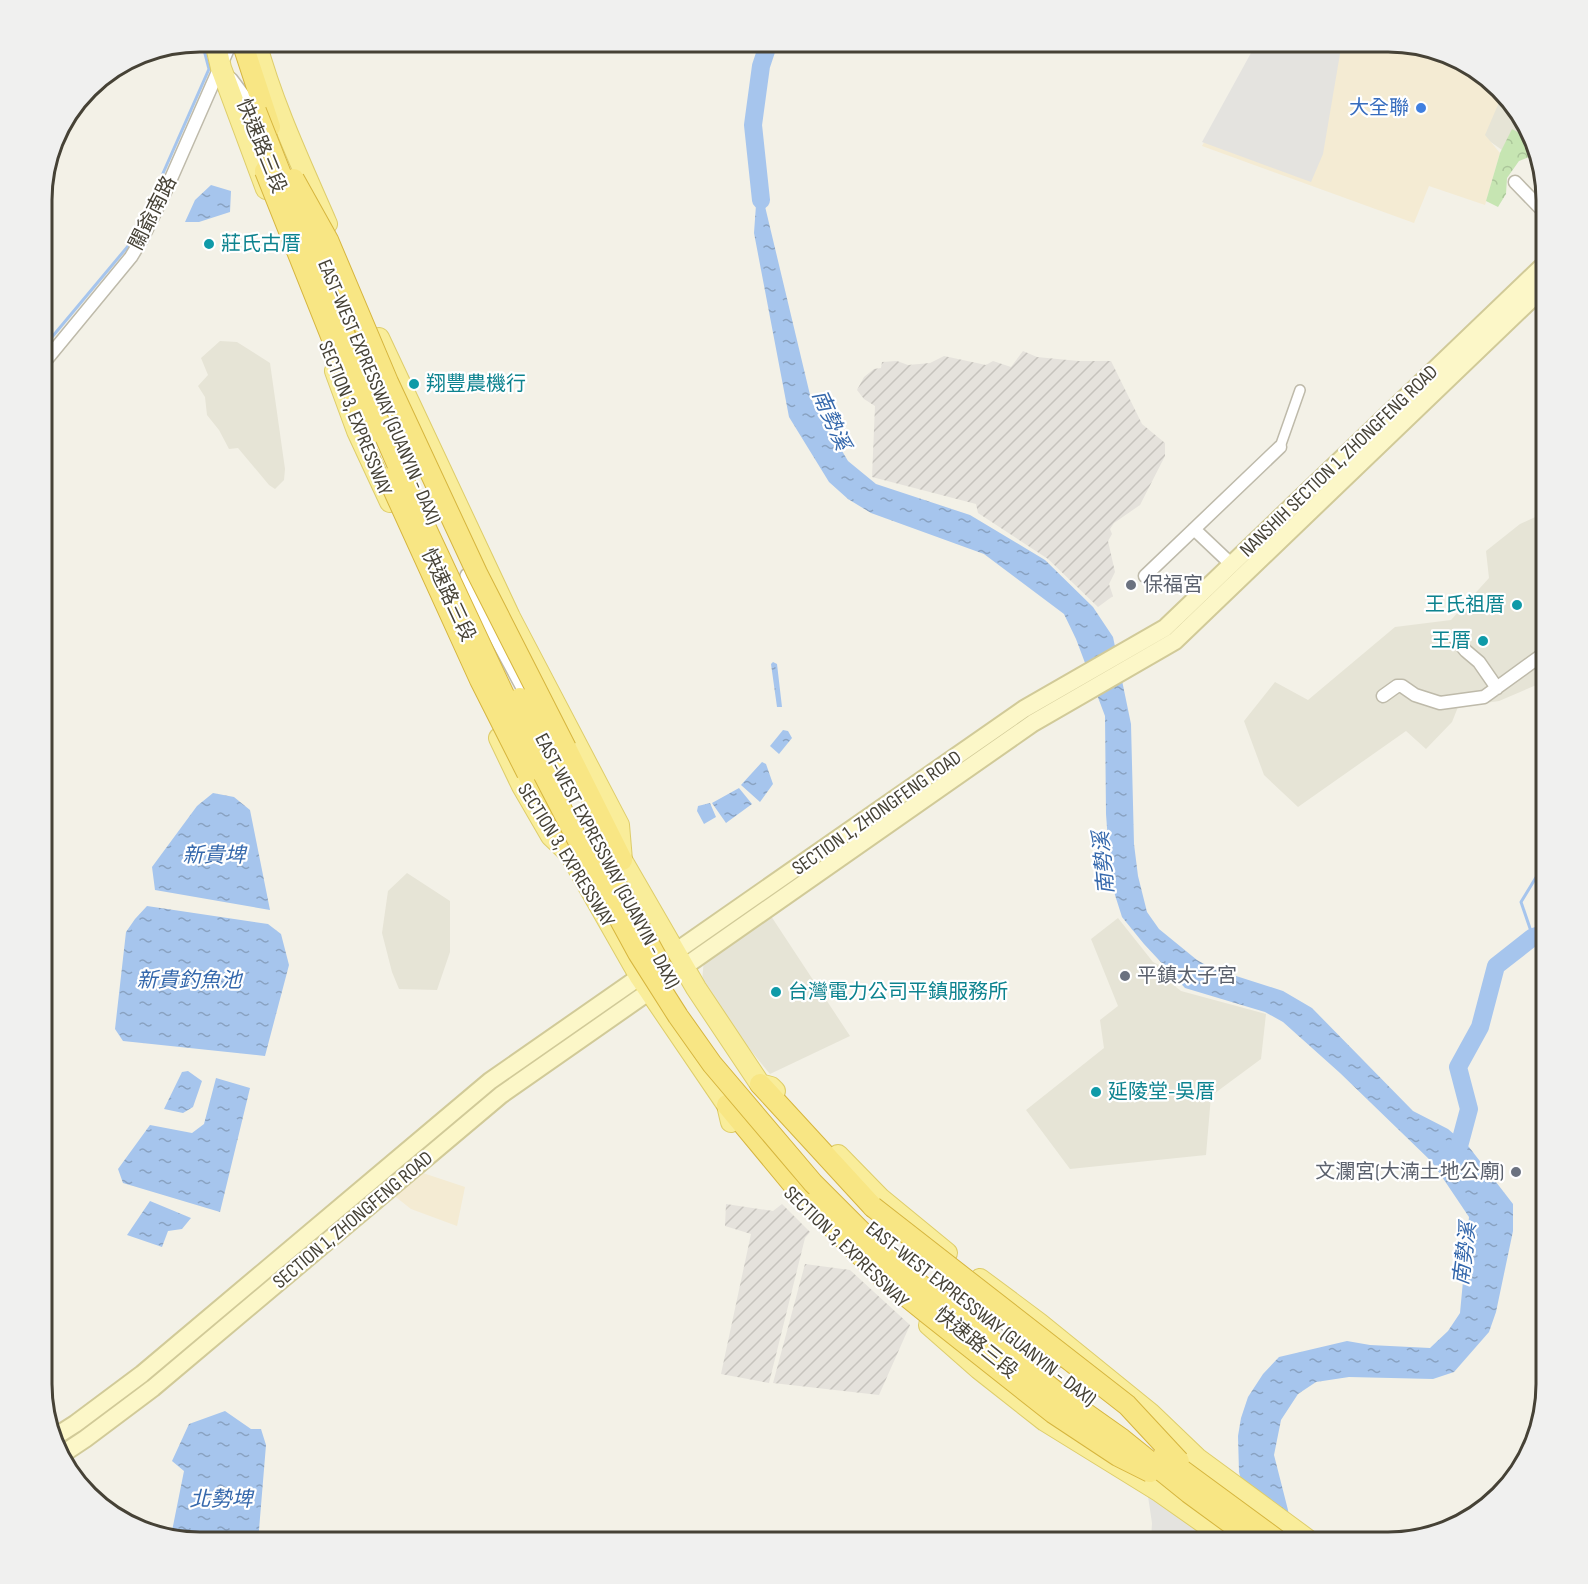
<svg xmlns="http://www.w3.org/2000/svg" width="1588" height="1584" font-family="'Sofia Sans Condensed','Noto Sans TC',sans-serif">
  <defs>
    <pattern id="industrial-furrows" width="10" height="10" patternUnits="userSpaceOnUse" patternTransform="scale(1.5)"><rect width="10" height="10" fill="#e5e2dc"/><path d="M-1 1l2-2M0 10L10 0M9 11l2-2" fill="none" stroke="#c6c3bd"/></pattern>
    <pattern id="park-crowns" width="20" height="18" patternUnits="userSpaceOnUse" patternTransform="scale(1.5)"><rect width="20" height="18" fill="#c6e5b2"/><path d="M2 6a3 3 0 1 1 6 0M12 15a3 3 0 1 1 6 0" fill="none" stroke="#abc69a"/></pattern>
    <pattern id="water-ripples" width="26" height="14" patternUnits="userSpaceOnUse" patternTransform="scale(1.5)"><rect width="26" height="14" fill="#a6c5ed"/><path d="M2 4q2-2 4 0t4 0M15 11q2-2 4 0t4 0" fill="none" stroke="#89a2c1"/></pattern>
  </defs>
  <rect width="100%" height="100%" fill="#f3f1e7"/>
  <path fill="#e6e4d6" d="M1499,90L1506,96L1534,140L1536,151L1512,157L1478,133Z
    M220,341L237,342L270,363L285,469L284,480L275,489L269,485L238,448L229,449L219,430L207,415L205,397L198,386L208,375L201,358Z
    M1546,512V679L1541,683L1499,701L1458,707L1452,722L1426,749L1406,731L1298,807L1264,775L1244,721L1275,682L1308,700L1395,627L1451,620L1489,578L1486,551L1520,524Z
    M407,873L450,901V952L437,990L399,989L392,972L382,933L388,891Z
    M769,913L850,1036L770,1074L735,1031L702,981L704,959Z
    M1118,918L1153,962L1163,967L1176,987L1181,991L1266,1014L1261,1059L1211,1096L1206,1155L1070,1169L1026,1110L1104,1048L1100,1020L1118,1006L1091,939Z"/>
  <path fill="#f4ebd3" d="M1261,42H1398L1457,58L1503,93L1485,135L1500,153L1485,205L1429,186L1414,223L1202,146Z
    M417,1171L465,1187L457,1226L411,1209L392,1194Z"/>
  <path fill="url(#industrial-furrows)" d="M1023,351L1037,357L1078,361H1111L1142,424L1165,443V456L1140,505L1114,523L1110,529L1112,534L1108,541L1115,572L1109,584L1113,596L1098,607L1048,559L978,513L976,504L872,477L875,406L864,399L857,390L864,377L874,369L881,368L882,362L897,361L908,365L930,363L944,356L986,365L993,361L1011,367Z
    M726,1204L773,1211L782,1204L810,1232L805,1238L769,1383L721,1374L751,1234L725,1226Z
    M805,1264L850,1270L910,1325L879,1395L773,1383Z"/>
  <path fill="url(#park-crowns)" d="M1512,129L1534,141L1537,154L1519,161L1507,178L1506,194L1498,207L1486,201L1500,153Z"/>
  <path fill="#e4e3df" d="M1257,42H1342L1323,154L1311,182L1202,142Z
    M1146,1483L1230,1542H1151L1152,1523Z"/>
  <path fill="url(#water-ripples)" d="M758,177L811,399L848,461L876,484L970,515L1045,560L1093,607L1113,637L1131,724L1134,844L1138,876L1147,912L1159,929L1197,960L1211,968L1283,991L1312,1008L1413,1111L1448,1129L1469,1147L1513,1204V1231L1496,1312L1489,1332L1454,1372L1433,1379L1349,1377L1316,1382L1298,1394L1281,1420L1274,1455L1288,1510L1293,1542H1257L1239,1472L1238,1436L1241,1418L1248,1397L1263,1374L1279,1357L1347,1341L1370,1345L1430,1348L1448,1331L1460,1313L1469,1217L1432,1162L1340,1073L1283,1022L1265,1012L1185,988L1144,944L1122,917L1115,895L1110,868L1106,814L1105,716L1076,639L1064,614L984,554L871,513L848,499L829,482L789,417L754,233Z
    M211,185L231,191L230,212L199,222H185L195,200Z
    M773,662L777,664L782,707H777L771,664Z
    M783,730L788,731L792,738L779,754L770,746Z
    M762,762L766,764L773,784L760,802L741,785Z
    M739,788L752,804L726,823L712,803Z
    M213,793L234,797L250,810L270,910L155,890L152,867L197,806Z
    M710,803L716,817L704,824L697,811L698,806Z
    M147,906L268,924L281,934L289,965L265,1056L123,1041L115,1029L126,932L135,919Z
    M188,1071L202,1081L193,1107L183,1113L164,1109L182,1072Z
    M216,1078L250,1088L220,1212L123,1183L118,1169L150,1125L192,1133L204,1124Z
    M150,1201L191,1218L182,1229L168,1231L162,1247L127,1235Z
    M225,1411L251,1429H261L266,1445L258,1542H200L171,1536L184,1471L172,1461L189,1424Z"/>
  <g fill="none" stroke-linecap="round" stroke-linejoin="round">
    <path stroke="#a6c5ed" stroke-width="3" d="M42,349L134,239L209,69L202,42
      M1533,937L1521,902L1546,861"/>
    <path stroke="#a6c5ed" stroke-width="18" d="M761,200L753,125L761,66L769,42
      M1451,1161L1458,1150L1469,1109L1458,1067L1480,1027L1496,966L1533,937L1546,933"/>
    <defs>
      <path id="pedestrian" d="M1280,447L1300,390"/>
      <path id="minor" d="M1515,182L1546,214
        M42,365L131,257L142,239L166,190L231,42
        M1194,529L1231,564
        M1145,576L1280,447
        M1455,638L1466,651L1479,662L1497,688
        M1383,696L1397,686H1402L1415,695L1440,703L1484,697L1546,652
        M1544,1188L1546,1189"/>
      <path id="tertiary" d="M230,80L242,96L254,127
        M385,396L413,459
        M468,576L491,626L533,704
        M1003,1320L1055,1361"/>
      <path id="secondary" d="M53,1438L75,1424L142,1374L490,1081L1024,709L1165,628L1546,263
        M61,1455L85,1439L153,1388L501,1095L1033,723L1175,641L1546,285"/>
      <path id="primary" d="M215,42L221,68L266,189
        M256,42C273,105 301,164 327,224
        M379,338L510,617L619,825L622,860L696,988L760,1084L771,1087L775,1091
        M335,371L357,431L390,502
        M499,738L522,786L551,836L570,854L640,977L727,1105L731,1122
        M838,1155L880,1198L947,1253
        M980,1279L1039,1323L1150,1413L1197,1458L1311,1542
        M929,1325L979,1369L1045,1421L1160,1492L1231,1542"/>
      <path id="trunk" d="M242,42L270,127
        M566,748L622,860
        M527,773L570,854
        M760,1084L873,1207
        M727,1105L809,1204"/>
    </defs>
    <use href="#pedestrian" stroke="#bebaaa" stroke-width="12"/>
    <use href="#minor" stroke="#bebaaa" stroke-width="15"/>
    <use href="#tertiary" stroke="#bebaaa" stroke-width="18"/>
    <use href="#secondary" stroke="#d1ca98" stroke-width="20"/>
    <use href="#primary" stroke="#decd6a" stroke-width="22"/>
    <use href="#trunk" stroke="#d6b53e" stroke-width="22"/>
    <use href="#pedestrian" stroke="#fff" stroke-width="9"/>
    <use href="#minor" stroke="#fff" stroke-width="12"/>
    <use href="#tertiary" stroke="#fff" stroke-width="15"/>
    <use href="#secondary" stroke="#fcf7c8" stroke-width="16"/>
    <use href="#primary" stroke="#f9ed9a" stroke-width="20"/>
    <use href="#trunk" stroke="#f8e684" stroke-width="20"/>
    <defs>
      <path id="trunk-bridge" d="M256,111L381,427L410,494L520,729L602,887L638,953L678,1016L712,1064L813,1183L894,1264L1064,1398L1122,1439L1189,1493L1256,1542
        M265,171L370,434
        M294,179L328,240L388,382L477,573L566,748
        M388,478L480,680L527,773
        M520,698L554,765
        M600,855L663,969
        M809,1204L881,1276L928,1314L1053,1413L1118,1456L1150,1472
        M873,1207L1127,1405L1179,1461
        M1163,1456L1280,1542"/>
    </defs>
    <use href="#trunk-bridge" stroke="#d6b53e" stroke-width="22" stroke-linecap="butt"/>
    <use href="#trunk-bridge" stroke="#f8e684" stroke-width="20"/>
  </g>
  <circle fill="#3f7fe0" stroke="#fff" stroke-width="2" cx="1421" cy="108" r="6"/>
  <g fill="#0f9aa8" stroke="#fff" stroke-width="2">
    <circle cx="209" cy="244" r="6"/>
    <circle cx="414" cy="384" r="6"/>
    <circle cx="1517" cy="605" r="6"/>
    <circle cx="1483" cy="641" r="6"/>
    <circle cx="776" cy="992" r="6"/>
    <circle cx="1096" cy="1092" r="6"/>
  </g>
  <g fill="#6b7280" stroke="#fff" stroke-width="2">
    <circle cx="1131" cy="585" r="6"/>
    <circle cx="1125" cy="976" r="6"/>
    <circle cx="1516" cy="1172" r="6"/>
  </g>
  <g text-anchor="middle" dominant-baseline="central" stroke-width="4.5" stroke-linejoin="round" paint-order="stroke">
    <g font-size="20" fill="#366cbe" stroke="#fff" text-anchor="end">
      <text x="1409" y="108">大全聯</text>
    </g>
    <g font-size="20" fill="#464236" stroke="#fff">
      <text transform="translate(261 146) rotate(68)">快速路三段</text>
      <text transform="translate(153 213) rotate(-63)">關爺南路</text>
      <text transform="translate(379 392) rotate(67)">EAST-WEST EXPRESSWAY (GUANYIN - DAXI)</text>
      <text transform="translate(355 418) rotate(68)">SECTION 3, EXPRESSWAY</text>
      <text transform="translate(1339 461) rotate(-44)">NANSHIH SECTION 1, ZHONGFENG ROAD</text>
      <text transform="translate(448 595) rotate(65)">快速路三段</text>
      <text transform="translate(877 813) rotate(-35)">SECTION 1, ZHONGFENG ROAD</text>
      <text transform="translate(566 855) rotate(58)">SECTION 3, EXPRESSWAY</text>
      <text transform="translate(607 861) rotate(62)">EAST-WEST EXPRESSWAY (GUANYIN - DAXI)</text>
      <text transform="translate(353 1220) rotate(-40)">SECTION 1, ZHONGFENG ROAD</text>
      <text transform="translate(846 1247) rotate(44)">SECTION 3, EXPRESSWAY</text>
      <text transform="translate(981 1314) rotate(38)">EAST-WEST EXPRESSWAY (GUANYIN - DAXI)</text>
      <text transform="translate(976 1343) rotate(39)">快速路三段</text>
    </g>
    <g font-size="20" fill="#0d838f" stroke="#fff" text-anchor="start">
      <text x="221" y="244">莊氏古厝</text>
      <text x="426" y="384">翔豐農機行</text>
      <text x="1505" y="605" text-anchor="end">王氏祖厝</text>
      <text x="1471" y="641" text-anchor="end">王厝</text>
      <text x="788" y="992">台灣電力公司平鎮服務所</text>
      <text x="1108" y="1092">延陵堂-吳厝</text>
    </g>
    <g font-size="20" fill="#5b616d" stroke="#fff" text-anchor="start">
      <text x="1143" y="585">保福宮</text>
      <text x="1137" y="976">平鎮太子宮</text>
      <text x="1504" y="1172" text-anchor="end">文瀾宮(大湳土地公廟)</text>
    </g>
    <g font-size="21" font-style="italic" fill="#3568ac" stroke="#fff">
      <text transform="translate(831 420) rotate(66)">南勢溪</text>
      <text x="214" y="855">新貴埤</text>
      <text transform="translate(1104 863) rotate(-95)">南勢溪</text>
      <text x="189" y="980">新貴釣魚池</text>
      <text transform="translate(1465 1254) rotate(-83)">南勢溪</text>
      <text x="221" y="1499">北勢埤</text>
    </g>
  </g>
  <path d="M0 0H1588V1584H0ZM200 52H1388A148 148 0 0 1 1536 200V1384A148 148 0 0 1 1388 1532H200A148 148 0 0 1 52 1384V200A148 148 0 0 1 200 52Z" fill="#f0f0ef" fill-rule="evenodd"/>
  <path fill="none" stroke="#464236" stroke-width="3" d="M200 52H1388A148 148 0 0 1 1536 200V1384A148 148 0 0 1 1388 1532H200A148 148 0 0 1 52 1384V200A148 148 0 0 1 200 52Z"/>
</svg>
